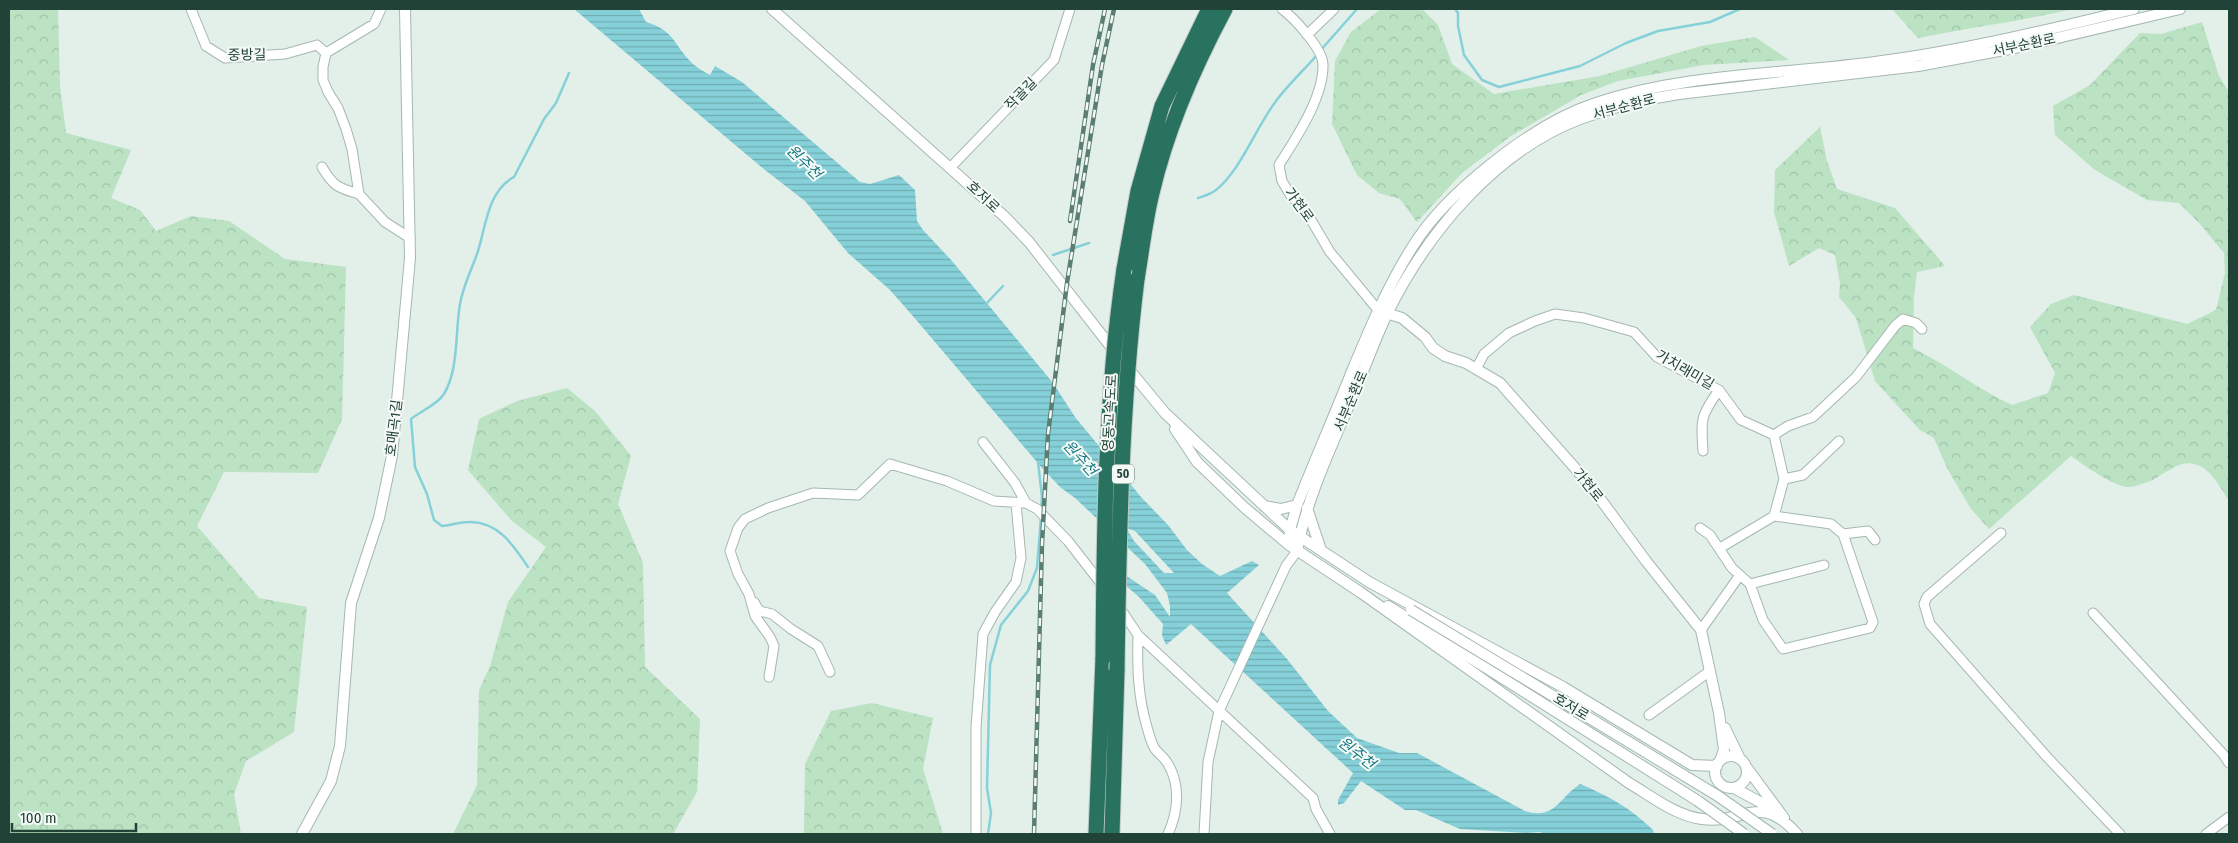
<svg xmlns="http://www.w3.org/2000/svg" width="2238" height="843" font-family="'Fira Sans Condensed','Noto Sans KR',sans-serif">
  <defs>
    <pattern id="forest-crowns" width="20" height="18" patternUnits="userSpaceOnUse" patternTransform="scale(1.25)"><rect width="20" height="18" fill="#bae2c3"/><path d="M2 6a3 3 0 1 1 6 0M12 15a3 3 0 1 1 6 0" fill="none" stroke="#a0c3a8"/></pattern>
    <pattern id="water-rules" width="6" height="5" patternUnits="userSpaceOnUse" patternTransform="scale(1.25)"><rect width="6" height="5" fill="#86d1d9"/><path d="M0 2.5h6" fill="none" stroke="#6dabb1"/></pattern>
  </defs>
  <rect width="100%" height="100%" fill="#e3efe9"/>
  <path fill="url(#forest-crowns)" d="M9,9H58L60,86L66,133L131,150L111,198L140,210L156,231L191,216L229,221L285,259L346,267L342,419L318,473L224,472L197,526L259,598L307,607L294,732L246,761L234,794L241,834H9Z
    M1381,9H1422L1438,25L1452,64L1494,94L1600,76L1701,46L1755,37L1789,60L1704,65L1618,81L1581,95L1511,136L1462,173L1417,222L1400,199L1379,193L1357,175L1332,124L1335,61L1351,32Z
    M1892,9H2073C2022,21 1970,27 1918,38Z
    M2202,22L2219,76L2229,92V501C2215,479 2201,451 2171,469C2161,474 2154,481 2144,483C2139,485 2133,487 2129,487C2115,488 2083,464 2071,456L1989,529L1971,509L1948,470L1934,438L1920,430L1875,381L1856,318L1839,297L1840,284L1835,255L1819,248L1789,266L1774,212L1775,170L1820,127L1827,161L1837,189L1895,208L1945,266L1917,272L1914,296L1913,348C1947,365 1978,389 2012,405L2048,393L2055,373L2030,327L2051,304L2074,295L2187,324L2216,310L2225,273L2224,253L2200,224L2179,203L2147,200L2095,170L2055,135L2053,106L2090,85L2140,33L2161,34Z
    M567,388L595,411L631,456L618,504L643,563L645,667L700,719L697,792L673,834H453L477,785L479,690L490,666L508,602L546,547L511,520L468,470L479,419L517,401Z
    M872,703L933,718L923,769L943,834H804L805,764L831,711Z"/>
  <path fill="url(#water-rules)" fill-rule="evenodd" d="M574,9H639L646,22C676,31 673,45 693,64C698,68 704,72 710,75L715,66L742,82L860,182L870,184L899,175L915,190L917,221L923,230L952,261L1053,383L1075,417L1141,497L1168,525L1187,550L1202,564L1220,576L1252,561L1259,565L1227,593L1287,659L1328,711L1357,738L1399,753H1417L1525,811C1555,820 1558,799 1580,784C1607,795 1632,809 1653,830L1654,834H1544L1540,832L1526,833L1460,829L1416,810H1405L1361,781L1344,803L1338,805V800L1353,773L1191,624L1166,645L1162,635L1163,624L1139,597L1104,567L1125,575L1155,595L1170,617V606L1167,593L1145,564L1075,498L1060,487L1042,468L912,315L890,290L848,253L805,201L765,170ZM1126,528L1135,531L1174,573H1164L1134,541Z"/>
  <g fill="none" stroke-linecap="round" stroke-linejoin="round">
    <path stroke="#86d1d9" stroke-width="2.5" d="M1455,9L1458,13V26L1464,55L1482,80L1499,87L1580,66L1626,43L1658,31L1710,22L1740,9
      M1320,51L1357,9
      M1198,198C1204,196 1211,194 1216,190C1241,170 1256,127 1276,101C1288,85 1303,71 1317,55
      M1053,255L1089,243
      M985,305L1003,286
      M1038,462L1042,497L1041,509
      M528,567C514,546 498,521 469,522C460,522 451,525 442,526L434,520L427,494L415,467L411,419C421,411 437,405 444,394C459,369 455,332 460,304C463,286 471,271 477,254C486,228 487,191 514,177L544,119L556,103L569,73
      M988,834L991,813L987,788L990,665L1001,625L1028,591L1037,568L1041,517"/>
    <defs>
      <path id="minor" d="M191,9L206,46L225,58L285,54L317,45L326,53L374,24L381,9
        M1282,9C1294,18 1322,48 1323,64C1324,97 1296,138 1279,165L1282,181L1291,196L1304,208L1330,252L1378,310
        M1307,35L1334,9
        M326,53L323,67V80L328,92L338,108L346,129L352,149L359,194L385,222L410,238
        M322,167C333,186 338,188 359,194
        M951,167L1054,60L1070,9
        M1476,369L1484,354L1509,333L1535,321L1555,314L1584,318L1634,332L1657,357L1719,390L1741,420L1774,435L1784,479L1774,516
        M1774,435L1788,426L1813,417L1856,377L1895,326L1903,319L1916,323L1922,329
        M983,442L1015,483L1026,503
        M1703,451C1701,419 1700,417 1719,390
        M1784,479L1803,475L1839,441
        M1700,528L1710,535L1732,568L1750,584L1763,620L1783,649L1870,628L1873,622L1843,534L1831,524L1774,516
        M2001,533L1927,597L1924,604L1930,624L2047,757L2120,834
        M1843,534L1868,531L1875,540
        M1720,548L1774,516
        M1750,584L1824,565
        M754,602L759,611L772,614L791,629L818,646L830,672
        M1120,608L1138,635L1313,798L1316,809L1330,834
        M2093,613L2223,754L2229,763
        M1701,630L1740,575
        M1138,635C1137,667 1138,697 1147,727C1149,734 1151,743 1155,749C1159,754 1165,758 1168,764C1181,786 1178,812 1168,834
        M769,677L774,646L770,637L755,616L749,594L738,574L730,551L738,528L745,519L768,508L813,493L858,495L890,464L947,481L994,501L1026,503L1037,509L1068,541L1103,586
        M1649,715L1710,671
        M976,834V727L983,634L995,612L1016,582L1021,558L1016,503
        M1204,834L1208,762L1219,711L1286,566L1297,551
        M2206,834L2229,817"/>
      <path id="tertiary" d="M772,9L1005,217L1029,242L1115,352
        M1383,312L1402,318L1425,337L1433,348L1445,356L1466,363L1500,383L1590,485L1646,561L1701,630L1719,713L1724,750L1720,761
        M1127,367L1165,413L1290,530L1369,582L1563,687L1692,765L1717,766
        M1175,429L1197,462L1245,508L1289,545L1360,592L1629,783C1651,796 1676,816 1702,819C1744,825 1759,791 1797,834
        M1264,506L1281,509L1297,505
        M1307,508L1321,550
        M1289,545L1290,530L1297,505C1315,460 1334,416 1352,371C1370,328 1388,285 1413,246C1433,214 1461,188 1490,165C1522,139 1557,116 1596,103C1688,72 1787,75 1882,61C1965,50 2052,29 2134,9
        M1297,551C1307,497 1331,448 1352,398C1364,370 1374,342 1387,314C1427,233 1494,152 1580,119C1612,107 1645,99 1679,94L1918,66L2015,48L2180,9
        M1388,606L1698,801
        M1725,728L1740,759
        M1715 772a16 16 0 1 1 32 0a16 16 0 1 1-32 0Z
        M1747,768L1784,818
        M1734,788L1760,802L1771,812
        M302,834L331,781L340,746L351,603L379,518L392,456L410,258L405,9"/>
      <path id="motorway" d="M1124,269L1138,191L1162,106L1209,9
        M1137,279C1142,250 1145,221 1152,193C1167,128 1194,67 1225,9
        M1096,834L1103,658
        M1112,834L1117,670"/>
    </defs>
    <use href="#minor" stroke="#a5b8b0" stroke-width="11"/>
    <use href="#tertiary" stroke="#a5b8b0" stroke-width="12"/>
    <use href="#motorway" stroke="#c1cac7" stroke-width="17"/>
    <use href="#minor" stroke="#fff" stroke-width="9"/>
    <use href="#tertiary" stroke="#fff" stroke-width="10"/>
    <use href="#motorway" stroke="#29725f" stroke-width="15"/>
    <defs>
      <path id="rail" d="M1070,221L1093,65L1105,9
        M1034,834L1042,544L1048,434L1067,283L1102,65L1114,9"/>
    </defs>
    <use href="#rail" stroke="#5b7e72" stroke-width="4.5"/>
    <use href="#rail" stroke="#f5faf7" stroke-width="2.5" stroke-dasharray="8" stroke-linecap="butt"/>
    <defs>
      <path id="tertiary-bridge" d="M1411,610L1718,796L1772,834
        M1698,801L1744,834"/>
      <path id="motorway-bridge" d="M1103,658C1104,529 1105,397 1124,269
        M1117,670C1119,540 1121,408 1137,279"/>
    </defs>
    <use href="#tertiary-bridge" stroke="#a5b8b0" stroke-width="12" stroke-linecap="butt"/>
    <use href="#motorway-bridge" stroke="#c1cac7" stroke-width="17" stroke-linecap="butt"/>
    <use href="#tertiary-bridge" stroke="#fff" stroke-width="10"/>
    <use href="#motorway-bridge" stroke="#29725f" stroke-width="15"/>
  </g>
  <g text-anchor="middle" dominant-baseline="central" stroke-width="4" stroke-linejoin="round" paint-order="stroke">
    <rect fill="#f5faf7" stroke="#617971" stroke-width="1" x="1112" y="464.5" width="22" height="19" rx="4"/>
    <g font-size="12" font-weight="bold" fill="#214237">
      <text x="1123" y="474">50</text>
    </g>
    <g font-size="14" fill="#214237" stroke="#f5faf7">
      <text transform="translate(2024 45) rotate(-12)">서부순환로</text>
      <text transform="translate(247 55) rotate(-1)">중방길</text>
      <text transform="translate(1021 94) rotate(-46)">작골길</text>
      <text transform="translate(1624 107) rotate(-15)">서부순환로</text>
      <text transform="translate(983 197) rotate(43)">호저로</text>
      <text transform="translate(1299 205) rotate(54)">가현로</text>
      <text transform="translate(1685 370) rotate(30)">가치래미길</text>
      <text transform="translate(1351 401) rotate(-67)">서부순환로</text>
      <text transform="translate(1110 413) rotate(-87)">영동고속도로</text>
      <text transform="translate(394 428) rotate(-83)">호매곡1길</text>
      <text transform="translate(1588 485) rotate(51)">가현로</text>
      <text transform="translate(1571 707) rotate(31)">호저로</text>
    </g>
    <g font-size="15" font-style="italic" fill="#147885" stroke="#f5faf7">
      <text transform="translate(804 162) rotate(44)">원주천</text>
      <text transform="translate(1080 458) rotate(48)">원주천</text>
      <text transform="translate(1357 753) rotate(38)">원주천</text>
    </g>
  </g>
  <rect width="2238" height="843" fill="none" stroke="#214237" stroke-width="20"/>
  <path d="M12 823v8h124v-8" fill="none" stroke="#214237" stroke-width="2.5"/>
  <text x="20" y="823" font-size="15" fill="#214237" stroke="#f5faf7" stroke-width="4" paint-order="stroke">100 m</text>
</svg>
